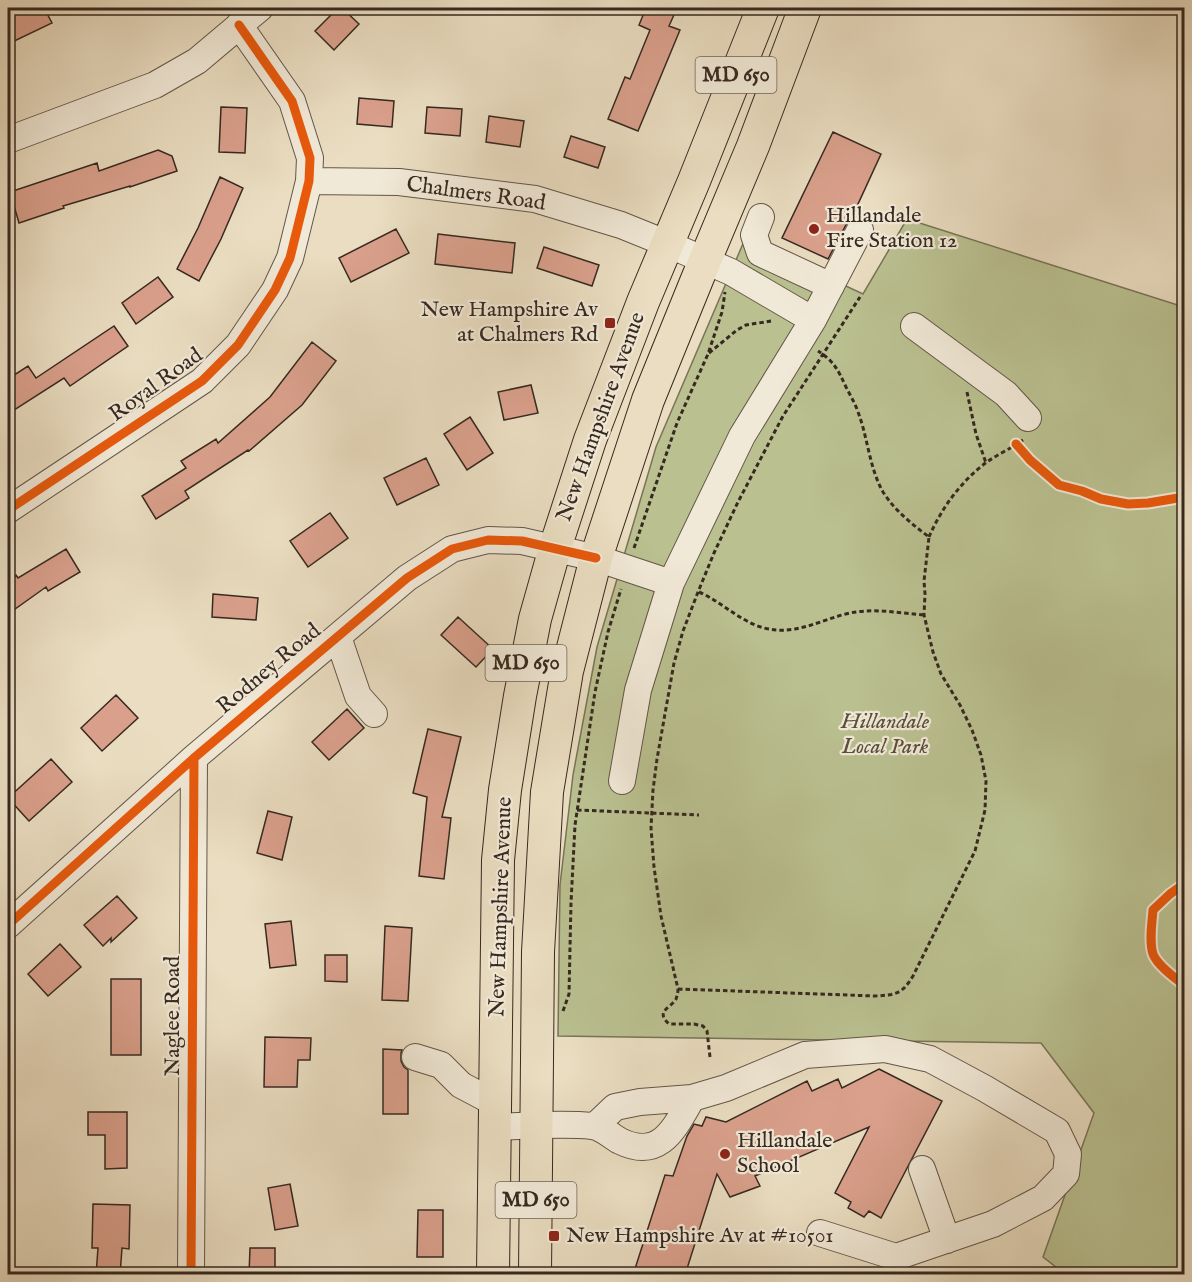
<svg xmlns="http://www.w3.org/2000/svg" width="1192" height="1282" font-family="'IM FELL English',serif">
  <rect width="100%" height="100%" fill="#eaddc1"/>
  <filter id="stains"><feTurbulence type="fractalNoise" baseFrequency=".00333" numOctaves="4"/><feColorMatrix values="0 0 0 0 .2 0 0 0 0 .09 0 0 0 0 .02 0 0 0 .5 -.17"/></filter>
  <radialGradient id="worn" r=".72"><stop offset=".6" stop-color="#630" stop-opacity="0"/><stop offset="1" stop-color="#630" stop-opacity=".3"/></radialGradient>
  <path fill="#bac090" stroke="#787458" stroke-width="1.5" d="M907,219L1184,307V1274H1065L1043,1257L1094,1113L1041,1043L558,1036L560,885L573,775L597,647L656,447L745,239L863,294Z"/>
  <path fill="#daa08c" stroke="#362920" stroke-width="1.5" d="M25,8H44L52,23L8,44V16Z
    M338,8H342L359,24L334,50L315,31Z
    M646,8H677L669,26L680,30L638,131L608,119L625,77L630,79L650,30L639,25Z
    M359,98L394,101L392,127L357,124Z
    M221,107L247,108L245,153L219,152Z
    M427,107L462,109L460,136L425,133Z
    M489,116L524,121L520,147L486,142Z
    M833,132L881,154L852,217L847,223L828,259L782,238Z
    M571,136L605,147L598,168L564,157Z
    M158,150L172,156L177,171L130,187V186L63,206L64,208L19,223L10,192L97,163L99,171Z
    M220,177L243,188L221,239L199,281L177,269L198,228Z
    M396,229L409,253L351,282L339,258Z
    M438,234L515,243L512,273L435,264Z
    M544,247L599,265L592,286L537,268Z
    M158,277L173,297L136,324L122,303Z
    M114,326L128,346L70,386L64,378L8,414V379L28,366L36,378Z
    M312,342L336,361L302,405L249,451L248,450L185,491L189,498L156,519L142,496L186,468L181,461L216,439L218,443L270,397Z
    M531,385L538,413L504,420L498,392Z
    M470,417L493,453L467,470L444,434Z
    M426,458L439,485L397,505L384,478Z
    M330,513L348,538L308,567L290,541Z
    M66,549L80,572L48,591L46,587L8,614V581L16,575L18,578Z
    M213,594L258,598L256,620L212,617Z
    M458,617L493,649L476,667L441,635Z
    M116,695L138,718L102,751L81,728Z
    M347,709L364,728L329,760L312,742Z
    M428,729L461,737L442,817L451,818L444,879L419,876L427,797L413,793Z
    M51,759L72,782L29,821L8,798Z
    M268,811L292,817L282,860L257,853Z
    M117,896L137,918L111,942V938L103,946L84,925Z
    M291,921L296,965L270,968L265,924Z
    M385,926L412,928L408,1001L382,1000Z
    M60,944L81,967L48,996L28,974Z
    M325,955H347V982L325,981Z
    M111,979H141V1055H111Z
    M265,1037L311,1038L310,1060H298L297,1087H264Z
    M383,1049L402,1050L401,1053V1061L404,1067L408,1070V1114H383Z
    M879,1069L942,1101L881,1218L869,1211L864,1217L848,1208L851,1202L835,1193L869,1127L755,1176L760,1186L730,1197L717,1174L685,1275H633L665,1175L673,1176L687,1136L694,1124L702,1126L706,1117L726,1122L807,1081L812,1091L838,1079L842,1088Z
    M88,1112H127V1168L105,1169V1135H88Z
    M290,1184L298,1226L275,1230L268,1188Z
    M93,1204L130,1205L129,1249L122,1248L120,1275H96L98,1248H92Z
    M418,1210H443V1257H417Z
    M250,1248H275V1275H249Z"/>
  <g fill="none" stroke-linecap="round" stroke-linejoin="round">
    <defs>
      <path id="minor" d="M8,140L155,85L197,61L260,8
        M309,181L399,182L535,199L621,225L668,244L731,272L813,320L860,230
        M761,217L754,235L760,253L831,286
        M914,326L1006,394L1028,418
        M8,510L202,381L238,345L275,290L290,258L309,181L310,158L292,101L239,25
        M338,637L358,696L374,714
        M622,781L638,690L671,583
        M8,925L194,758L407,578L452,549L488,540L522,541L596,558L671,583L742,436L813,320
        M415,1057L441,1065L461,1085L495,1103
        M595,1126L615,1107L640,1102L692,1098L726,1088L805,1055L885,1049L930,1059L984,1088L1057,1131L1068,1154L1066,1174L1043,1198L993,1224L896,1257L820,1233
        M495,1127C526,1126 561,1123 592,1126C602,1127 611,1136 620,1141C661,1161 675,1127 692,1098
        M922,1169L947,1240
        M191,1274L194,758"/>
      <path id="major" d="M493,1274L498,860L505,790L520,696L535,619L555,548L590,440L643,302L694,181L763,8
        M535,1274L538,952L547,792L567,671L596,558L648,400L698,277L753,146L805,8"/>
    </defs>
    <use href="#minor" stroke="#635648" stroke-width="28"/>
    <use href="#major" stroke="#362920" stroke-width="34"/>
    <path stroke="#362920" stroke-width="3" stroke-dasharray="4.5 3" stroke-linecap="butt" d="M709,353L737,330L746,325L771,321
      M967,392L976,434L986,463
      M929,537C941,509 961,481 987,462C998,454 1012,448 1023,440
      M634,548L677,423L708,354L722,312L725,292
      M699,592C722,602 739,621 764,628C796,636 819,620 850,613C874,608 899,613 924,615
      M577,810L699,815
      M678,989L875,996C896,995 902,994 913,976L975,851L985,810L986,781L981,755L972,730L960,705L941,674L933,652L924,615L925,594L924,581L929,537C912,524 895,511 883,492C869,467 868,438 858,412C855,403 850,395 846,387C838,370 834,361 818,351
      M563,1011L569,994L571,903L575,825L595,692L608,632L621,589
      M710,1057L707,1031L703,1026L694,1024H669C655,1011 670,1009 676,999C677,996 678,993 678,989L661,916L654,867L651,828L653,790L657,759L674,663L683,631L698,592L714,553L738,502L783,416L860,297"/>
    <use href="#minor" stroke="#f1e9d7" stroke-width="26"/>
    <use href="#major" stroke="#eaddc1" stroke-width="32"/>
    <defs>
      <path id="cycleway" d="M1016,444L1030,460L1059,485L1082,491L1101,499L1128,504L1148,503L1184,497
        M8,510L202,381L238,345L275,290L290,258L309,181L310,158L292,101L239,25
        M1184,884L1170,894L1153,910C1152,923 1149,942 1153,954C1157,965 1175,978 1184,985
        M8,925L194,758L407,578L452,549L488,540L522,541L596,558
        M191,1274L194,758"/>
    </defs>
    <use href="#cycleway" stroke="#f1e9d7" stroke-width="13"/>
    <use href="#cycleway" stroke="#e8590c" stroke-width="9"/>
  </g>
  <g fill="#8f2418" stroke="#f1e9d7" stroke-width="2">
    <circle cx="814" cy="229" r="6"/>
    <rect x="604" y="317" width="12" height="12" rx="3"/>
    <circle cx="725" cy="1154" r="6"/>
    <rect x="548" y="1230" width="12" height="12" rx="3"/>
  </g>
  <g text-anchor="middle" dominant-baseline="central" stroke-width="4.5" stroke-linejoin="round" paint-order="stroke">
    <g fill="#f1e9d7" stroke="#6e6357" stroke-width="1.5">
      <rect x="695.5" y="57" width="81" height="36" rx="4.5"/>
      <rect x="485.5" y="645" width="81" height="36" rx="4.5"/>
      <rect x="495.5" y="1182" width="81" height="36" rx="4.5"/>
    </g>
    <g font-size="21" font-weight="bold" fill="#362920">
      <text x="736" y="75">MD 650</text>
      <text x="526" y="663">MD 650</text>
      <text x="536" y="1200">MD 650</text>
    </g>
    <g font-size="22" fill="#362920" stroke="#f1e9d7">
      <text transform="translate(476 194) rotate(8)">Chalmers Road</text>
      <text transform="translate(156 385) rotate(-36)">Royal Road</text>
      <text transform="translate(601 417) rotate(-70)">New Hampshire Avenue</text>
      <text transform="translate(269 669) rotate(-40)">Rodney Road</text>
      <text transform="translate(501 907) rotate(-88)">New Hampshire Avenue</text>
      <text transform="translate(173 1016) rotate(-90)">Naglee Road</text>
    </g>
    <g font-size="22" fill="#362920" stroke="#f1e9d7" text-anchor="start">
      <text x="826" y="216">Hillandale<tspan x="826" dy="25">Fire Station 12</tspan></text>
      <text x="598" y="310" text-anchor="end">New Hampshire Av<tspan x="598" dy="25">at Chalmers Rd</tspan></text>
      <text x="737" y="1141">Hillandale<tspan x="737" dy="25">School</tspan></text>
      <text x="566" y="1236">New Hampshire Av at #10501</text>
    </g>
    <g font-size="22" font-style="italic" fill="#574f3c" stroke="#f1e9d7">
      <text x="885" y="722">Hillandale<tspan x="885" dy="25">Local Park</tspan></text>
    </g>
  </g>
  <rect width="1192" height="1282" fill="none" stroke="#eaddc1" stroke-width="30"/>
  <rect x="9" y="9" width="1174" height="1264" fill="none" stroke="#362920" stroke-width="3"/>
  <rect x="15" y="15" width="1162" height="1252" fill="none" stroke="#362920" stroke-width="1.5"/>
  <rect width="100%" height="100%" filter="url(#stains)"/>
  <rect width="100%" height="100%" fill="url(#worn)"/>
</svg>
